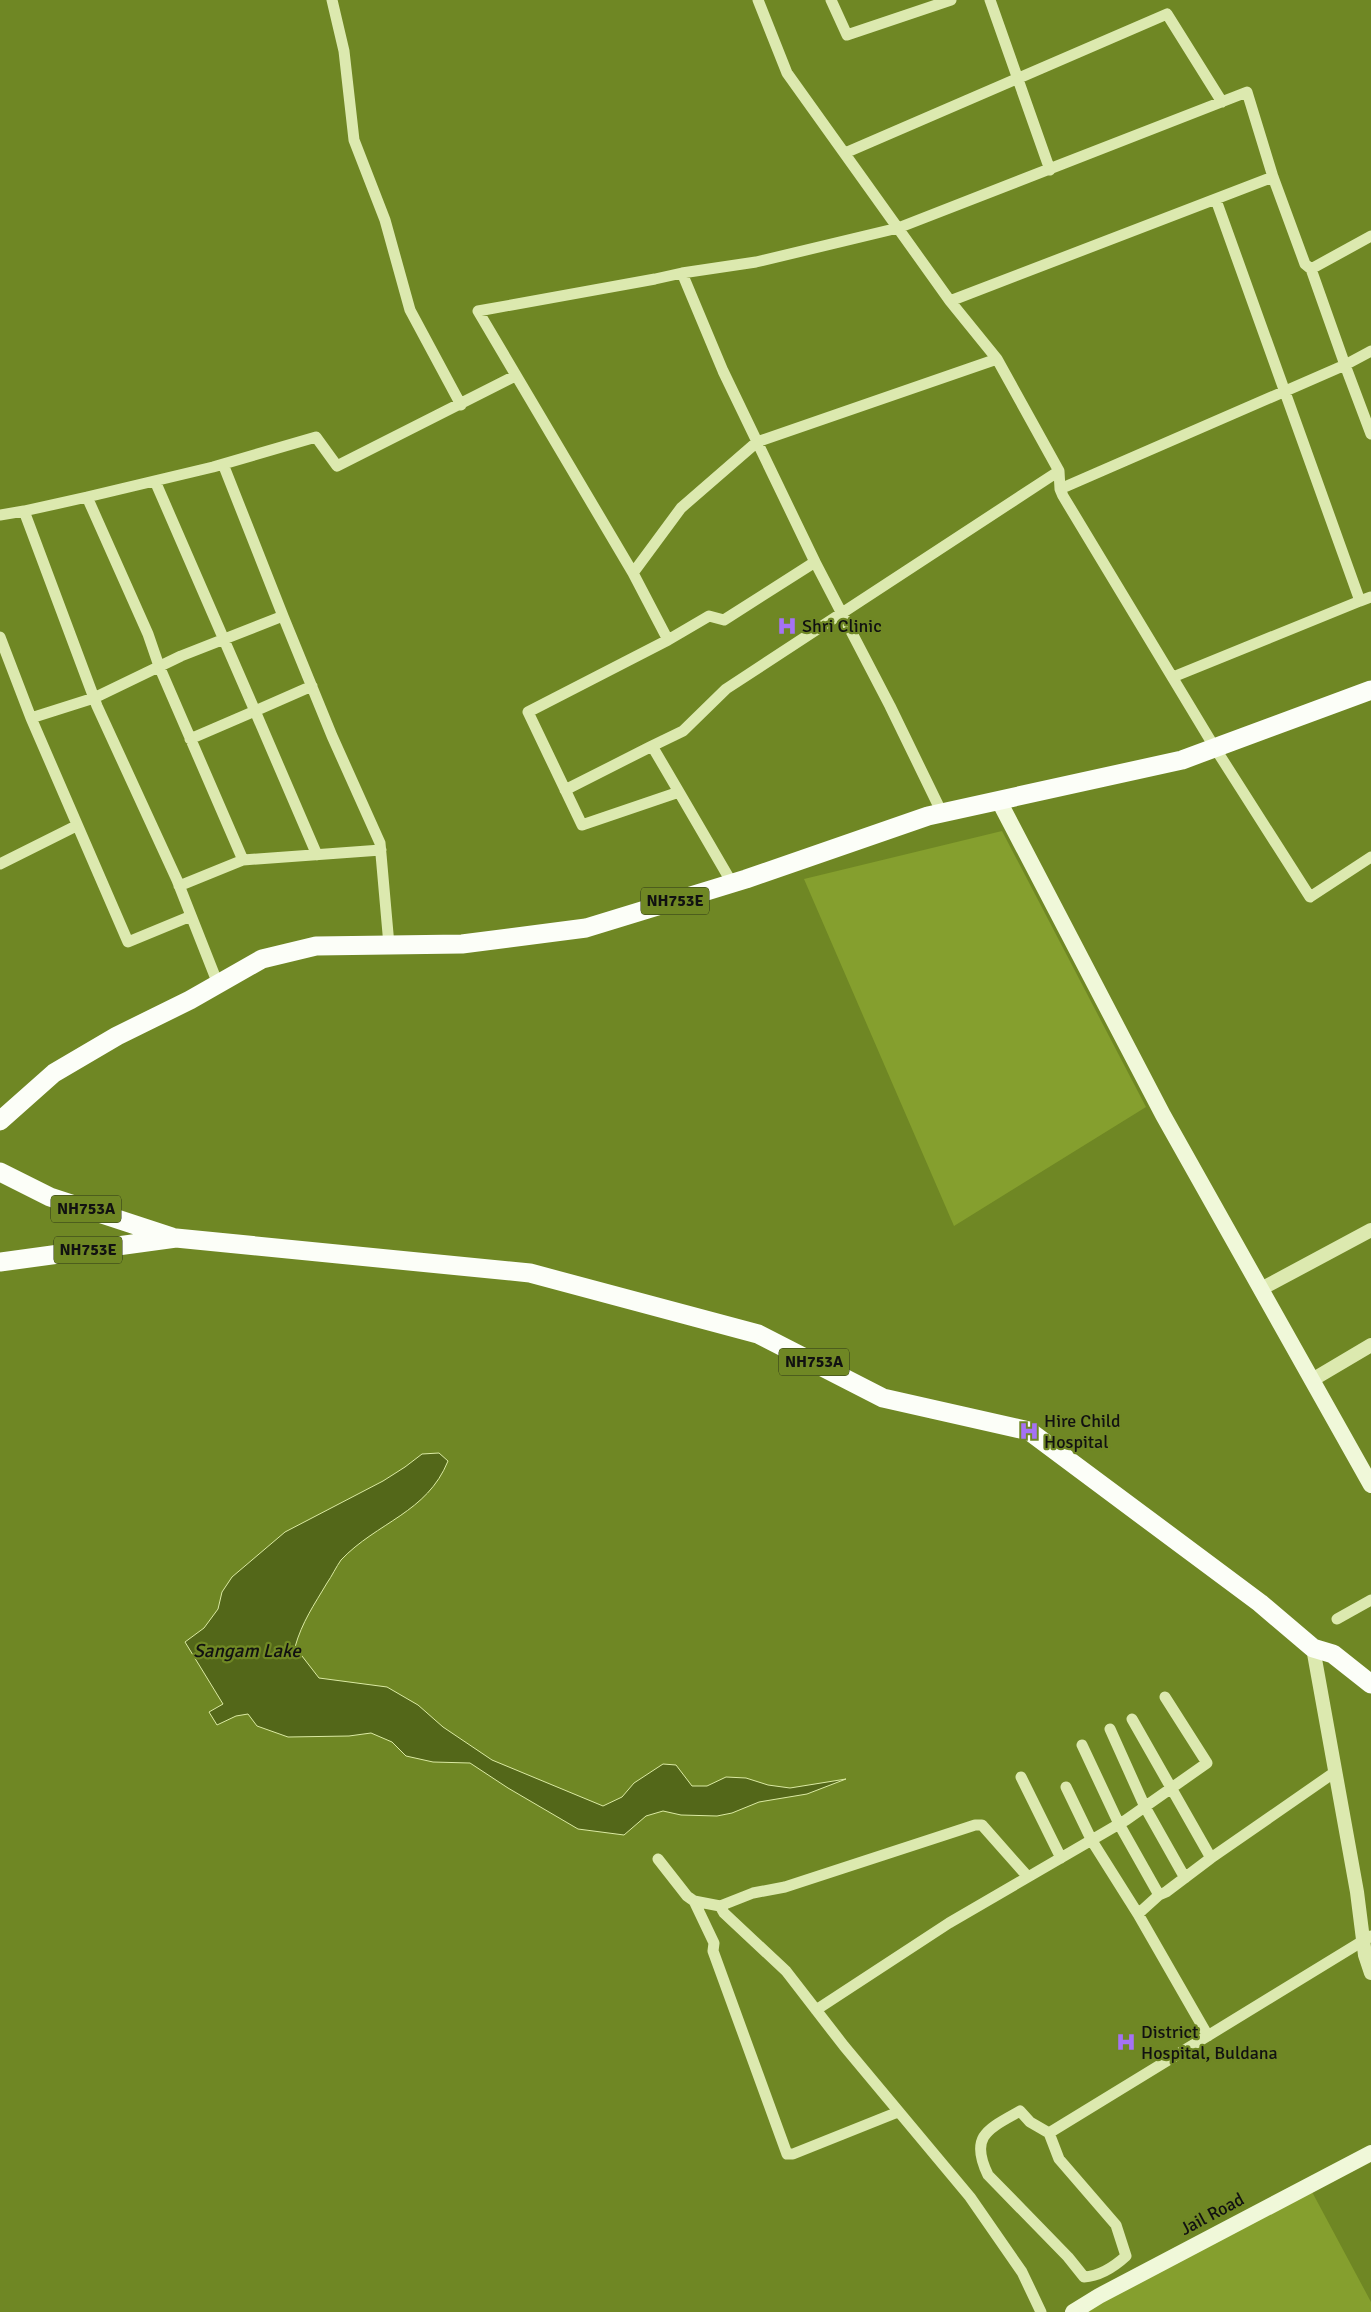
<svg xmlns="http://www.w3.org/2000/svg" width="1371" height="2312" font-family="Signika,sans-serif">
  <rect width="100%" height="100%" fill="#6f8724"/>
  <path fill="#859f2e" d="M1002,831L1146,1107L954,1226L804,879Z
    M1311,2190L1371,2302V2312H1083Z"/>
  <path fill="#536719" stroke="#dbeaa3" d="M439,1453L448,1461C427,1513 377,1522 341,1560C336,1567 332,1576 327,1583C314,1605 302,1622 295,1647L319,1678L387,1687L418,1705L443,1727L492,1760L603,1806L622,1797L634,1783L663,1764L676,1765L692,1786H707L726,1777L746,1778L768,1785L790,1788L846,1779L807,1794L759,1802L732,1813L717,1816L681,1815L663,1811L646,1816L624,1835L578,1829L508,1788L470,1763L433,1762L406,1756L392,1742L371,1733L349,1736L288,1737L257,1726L248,1714L236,1716L217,1725L209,1712L223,1704L185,1642L204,1628L218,1609L222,1592L232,1577L285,1532L383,1481L405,1467L422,1454Z"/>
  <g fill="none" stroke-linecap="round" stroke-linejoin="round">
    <path stroke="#dce9af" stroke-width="11" d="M332,0L344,51L354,140L385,220L410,310L461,405
      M758,0L787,73L950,301L997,359L1059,471L1060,489L1063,496L1215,748L1310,897L1371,857
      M831,0L847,35L951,0
      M990,0L1050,170
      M845,153L1167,14L1222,102
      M1216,200L1360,601L1371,597
      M1311,269L1345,365L1371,351
      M682,273L723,371L815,562
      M950,301L1273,177
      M223,464L283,616
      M155,481L255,711L190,739
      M1060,489L1345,365L1371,434
      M87,497L213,467L316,437L337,466L515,376
      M24,511L87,497L148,634L159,666L243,860
      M0,515L24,511L97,706L177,880L218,984
      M633,573L681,508L757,442L997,359
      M0,637L31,718L128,942L191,916
      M668,640L528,712L582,825L679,792L732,883
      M1173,677L1360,601
      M312,686L255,711L317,855
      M31,718L94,698L181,656L283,616L332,736L380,843L389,945
      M652,746L683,731L726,689L1059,471
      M565,790L652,746L679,792
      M942,813L890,706L815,562L724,620L709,616L668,640L633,573L478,311L655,279L682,273L756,262L898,228L1247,92L1273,177L1305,264L1311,269L1371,236
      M0,864L76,826
      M179,886L243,860L381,850
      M1337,1619L1371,1600
      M1132,1719L1211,1858
      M1110,1729L1145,1807L1185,1878
      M1082,1745L1119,1824L1159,1895
      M1021,1777L1061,1858
      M1066,1787L1092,1841L1138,1914L1208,2036
      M658,1859L687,1896L694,1901L720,1906L753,1893L785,1887L975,1825H982L1028,1877
      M694,1901L714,1943L713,1951L787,2154H793L898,2112
      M720,1906L724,1913L786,1971L844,2046L970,2197L1022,2272L1041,2312
      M1138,1914L1159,1895L1166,1892L1211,1858L1335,1772
      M816,2010L949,1923L1126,1820L1207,1763L1165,1697
      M1020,2111L1030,2122L1049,2133L1059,2159L1116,2225L1126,2256C1114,2267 1101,2276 1084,2277L1068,2257L988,2175C969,2136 988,2129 1020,2111Z
      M1049,2133L1371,1936"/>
    <path stroke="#dce9af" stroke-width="14" d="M1261,1289L1371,1230
      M1312,1380L1371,1345
      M1313,1648L1357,1892L1365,1955L1371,1973"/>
    <path stroke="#f0f8d9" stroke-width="16" d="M999,801L1163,1115L1371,1485
      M1073,2312L1099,2296L1371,2153"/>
    <path stroke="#fcfef8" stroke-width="19" d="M0,1121L54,1073L117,1036L190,1000L262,959L316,946L462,944L586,928L746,879L928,816L1182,760L1371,690
      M0,1172L50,1197L172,1237
      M0,1262L176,1238L530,1273L758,1334L883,1398L1029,1431L1260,1603L1313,1648L1333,1654L1371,1684"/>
  </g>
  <defs>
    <symbol id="hospital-bare" viewBox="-9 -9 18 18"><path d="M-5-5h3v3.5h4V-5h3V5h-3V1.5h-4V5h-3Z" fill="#a572f4" stroke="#6f8724" stroke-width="2.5" paint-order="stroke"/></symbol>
  </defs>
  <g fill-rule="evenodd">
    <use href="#hospital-bare" x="773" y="612" width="28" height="28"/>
    <use href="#hospital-bare" x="1015" y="1417" width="28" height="28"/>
    <use href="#hospital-bare" x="1112" y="2028" width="28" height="28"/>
  </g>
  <g text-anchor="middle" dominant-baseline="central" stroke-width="4.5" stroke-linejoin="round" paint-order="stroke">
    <g fill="#6f8724" stroke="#2d3417" stroke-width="1">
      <rect x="641" y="887.5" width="68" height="27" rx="4"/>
      <rect x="51" y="1195.5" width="70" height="27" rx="4"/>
      <rect x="54" y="1236.5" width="68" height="27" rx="4"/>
      <rect x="779" y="1348.5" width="70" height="27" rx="4"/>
    </g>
    <g font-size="16" font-weight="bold" fill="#111">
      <text x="675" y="901">NH753E</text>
      <text x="86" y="1209">NH753A</text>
      <text x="88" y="1250">NH753E</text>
      <text x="814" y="1362">NH753A</text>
    </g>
    <g font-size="18" fill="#111" stroke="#6f8724" text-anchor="start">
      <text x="802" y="626">Shri Clinic</text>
      <text x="1044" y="1421">Hire Child<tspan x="1044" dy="21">Hospital</tspan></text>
      <text x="1141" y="2032">District<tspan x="1141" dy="21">Hospital, Buldana</tspan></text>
    </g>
    <g font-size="18" fill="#111" stroke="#6f8724">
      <text transform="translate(1212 2214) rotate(-28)">Jail Road</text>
    </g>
    <g font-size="19" font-style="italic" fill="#111" stroke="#6f8724">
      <text x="247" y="1651">Sangam Lake</text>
    </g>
  </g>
</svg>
